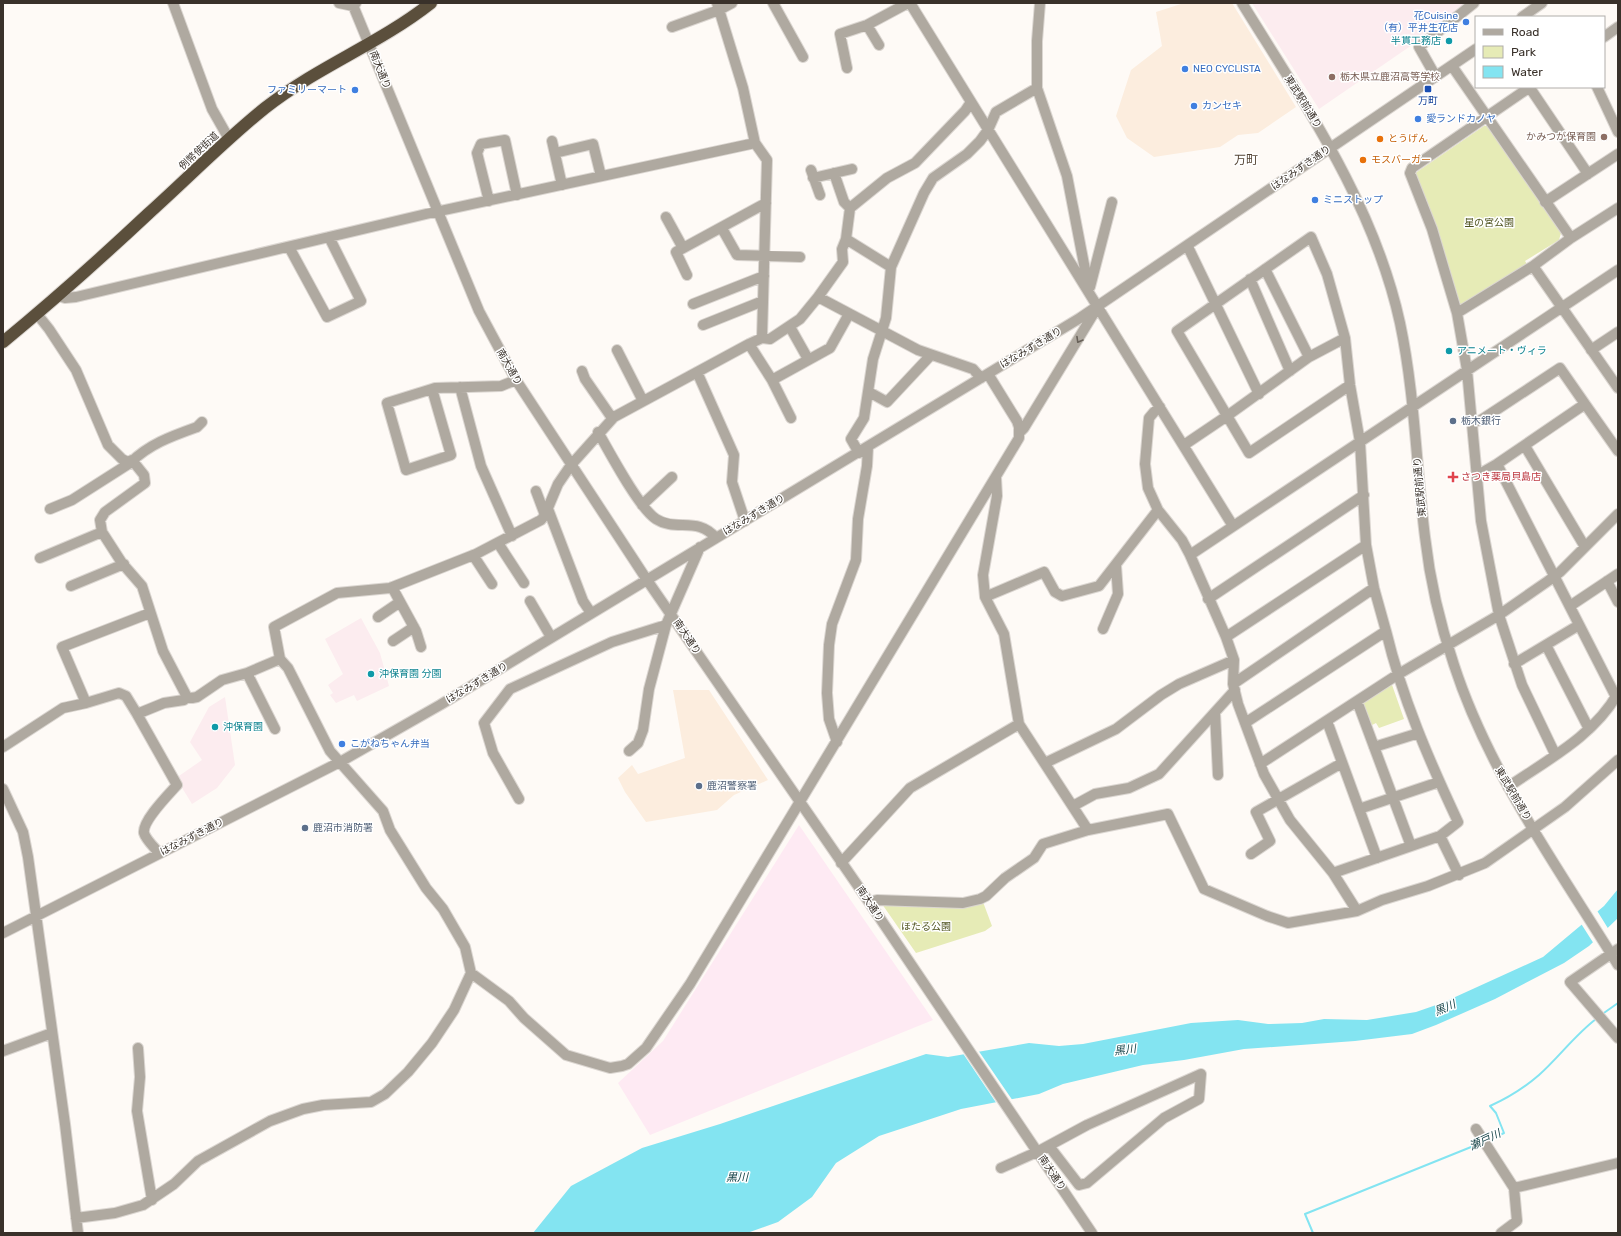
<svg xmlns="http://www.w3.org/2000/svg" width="1621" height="1236" font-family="Rubik,'Noto Sans JP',sans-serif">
  <rect width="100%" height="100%" fill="#fefaf6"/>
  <path fill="#fcedde" d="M1184,3H1232L1296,107L1258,133L1238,135L1220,147L1154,157L1127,138L1116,116L1131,70L1162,46L1156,12Z
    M673,690H709L768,780L734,795L717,810L646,822L625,792L618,778L632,765L638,774L685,758Z"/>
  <path fill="#feeaf3" d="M799,825L933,1020L650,1135L618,1083L663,1041Z"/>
  <path fill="#fcecef" d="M1252,3H1469L1412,45L1319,109Z
    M361,618L380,653L389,686L357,701L354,695L336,703L330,695L333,693L328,685L343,674L325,639Z
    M225,697L235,765L217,788L192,804L176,778L202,760L190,742L209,707Z"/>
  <path fill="#e6ebb6" d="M1484,126H1487L1561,233L1559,240L1525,261L1527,264L1462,307L1459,306L1414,174Z
    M1391,682L1404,719L1379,728L1376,723L1370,726L1361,705L1363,700Z
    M983,902L992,926L985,931L916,953L882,904Z"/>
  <path fill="#83e4f1" d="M1618,889V918L1589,946L1564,963L1495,999L1436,1025L1412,1034L1355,1041L1244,1049L1184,1060L1143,1065L1063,1084L1039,1094L961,1109L879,1136L836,1163L812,1197L778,1222L747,1233H533L571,1186L642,1148L720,1124L926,1054L948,1057L1029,1043L1059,1046L1083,1044L1191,1023L1238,1020L1268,1024L1302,1023L1324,1019L1367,1020L1416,1012L1442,1003L1543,957L1604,906Z"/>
  <path fill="#fefaf6" d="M1596,909L1609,930L1594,944L1580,922Z
    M978,1050L1013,1101L997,1104L962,1052Z"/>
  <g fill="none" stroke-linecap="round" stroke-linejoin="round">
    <path stroke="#83e4f1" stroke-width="2" d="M1601,1015L1618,1003
      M1487,1141L1504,1133L1496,1113L1490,1106C1508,1098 1524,1088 1539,1075C1559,1057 1575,1035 1596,1019
      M1313,1233L1305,1214L1481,1143"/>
    <defs>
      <path id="minor" d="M173,3L212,109L229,139
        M339,3L353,6L356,3
        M352,3L479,311L516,380L647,580L869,902L1092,1233
        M717,3L743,88L755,143L767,160L762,338
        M773,3L803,57
        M910,3L1233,526
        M1242,3C1305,105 1374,204 1400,323C1415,394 1416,465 1425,537C1430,581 1440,624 1454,665C1489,773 1559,869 1618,965
        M1522,17L1542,3
        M867,25L879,45
        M672,27L719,10L732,3
        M1604,37L1618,27
        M1452,66L1571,238L1533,266L1618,388
        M847,68L840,34L867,25L908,3
        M1436,77L1419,47L1474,3
        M1530,87L1412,168L1410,173L1432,229L1457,313L1467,370L1481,521L1499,615L1522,685L1555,754
        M1597,87L1618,132
        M1037,88L1067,176L1088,285
        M1530,88L1588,174
        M971,102L965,111L915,163L887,178L850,208L846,239L842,249L843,262L818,297L800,319L770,339L762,338L749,344L614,417L571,465L558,484L545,515L541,520L476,554L390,588L337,593L274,627L280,659L288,668L330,751L383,811L390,830L426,888L443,909L465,947L471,973L509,1001L524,1018L566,1055L610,1068L622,1066L628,1064L646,1048L690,984L1019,438V427L1017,421L988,374
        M552,141L562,185
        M555,153L593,144L601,176
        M811,170L820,195
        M834,173L844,202L850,208
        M813,178L852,169
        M489,201L477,153L481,144L505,140L517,195
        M1545,202L1618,154
        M666,217L683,248
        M724,232L737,255L800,257
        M1571,238L1618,208
        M846,239L891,267
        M289,247L327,317L361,301L329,237
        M1188,247L1259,394
        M1265,269L1309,357
        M687,275L676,252L766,203
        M1250,279L1290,371
        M1090,287L1112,202
        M58,296L65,298L76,297L426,214L755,143
        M818,297L918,350L973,369L981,378
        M693,304L764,276
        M1457,313L1533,266
        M37,314L49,329L76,370L108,445L122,459L130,463L72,500L50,509
        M703,325L763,301
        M790,327L808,359
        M749,344L772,380L830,348L849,314
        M617,350L643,401
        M1591,350L1618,332
        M582,371L585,379L612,418
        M697,372L734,455L732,482L745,521
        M772,380L791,418
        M1350,385L1249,453L1177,331L1311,237L1327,274L1345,338L1350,385L1360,442L1366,545L1374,588L1386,631
        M460,387L481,466L512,536
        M432,389L451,455L406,470L387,403L432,389L435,388L501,386L516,380
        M869,392L887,402L931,355
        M1160,407L1154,412L1149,418L1145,464L1148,488L1158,510L1182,540L1190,555L1226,637L1234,660L1233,684L1238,704L1264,774L1290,820L1333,873L1357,911
        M1473,422L1481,420L1560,368L1585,404
        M598,432C610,453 639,508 656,519C676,532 698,516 716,538
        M1020,432L1024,428L1097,308
        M1184,445L1227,416L1309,357L1345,338
        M1525,446L1585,547
        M859,453L851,439L864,418L873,359L886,318L891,267L924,193L933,178L967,154L980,141L988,130L996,112L1037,88V41L1040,3
        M132,460L144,475L145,483L105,512L100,520L102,532L122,563L142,586L163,651L187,697L192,698L197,697L222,680L247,673L280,659
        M130,463C149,444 172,436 197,427L202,422
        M1497,464L1616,697
        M1477,474L1483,472L1497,464L1585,404L1618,451
        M996,477L997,496L983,575L985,597L1044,572L1055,592L1062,596L1099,586L1158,510
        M536,491L545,515
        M642,505L672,477
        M548,509L583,601L591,613
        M498,543L524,583
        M473,555L492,584
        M1190,555L1618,270
        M40,558L102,532
        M1607,581L1618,602
        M71,586L124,564
        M392,587L416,631L421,647
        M985,597L1004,634L1019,724L1088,830L1168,814L1204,889L1267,916L1288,923L1357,911L1382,900L1428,886L1485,863L1565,807L1618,760
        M1208,599L1364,495
        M530,601L551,637
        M1570,606L1618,574
        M378,617L400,602
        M1103,629L1118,594L1116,565
        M1226,637L1366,545
        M393,641L414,627
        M1546,645L1589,729
        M1514,664L1579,625
        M247,673L275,729
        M1233,684L1374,588
        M1357,701L1411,846
        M86,703L119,693L126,696L137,714
        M1215,712L1218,775
        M1327,721L1377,858
        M1245,723L1386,631C1402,698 1429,760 1458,822L1440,836L1333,873
        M837,742L829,719L827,693L829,645L832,624L856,560L858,519L867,466L868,447
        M3,747L63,708L86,703L62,647L150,613
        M1374,747L1419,733
        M629,751L638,743L643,730L649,689L666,625L700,547
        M1045,763L1116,729L1161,695L1179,684L1234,660
        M1260,764L1397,675L1499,615L1548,581L1560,572L1618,514
        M1508,787C1547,760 1594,736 1618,693
        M3,789L23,832L28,857L65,1124L78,1233
        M519,799L493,753L484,723L510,689L612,642L666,625
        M1073,806L1095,794L1129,788L1159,774L1235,690
        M1359,809L1439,782
        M1440,836L1459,875
        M159,853C155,848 146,840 144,833C142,821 169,794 177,785L137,714L164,703L184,700L187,697
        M1251,854L1270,841L1256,812L1342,763
        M841,863L910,788L1019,724
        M869,902L877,900L963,903L980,899L986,896L1005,878L1034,858L1043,844L1088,830
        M3,933L340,762L440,705L1080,318L1476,49
        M1618,949L1570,982L1618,1038
        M138,1048L140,1077L137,1111L152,1200
        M3,1051L52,1033
        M1476,1129L1514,1188L1517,1221L1501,1233
        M1001,1168L1037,1152L1087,1125L1201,1074L1199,1099L1164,1118L1087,1183L1079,1185L1049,1146
        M1514,1188L1618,1163
        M76,1218L115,1213L143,1205L174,1184L198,1161L270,1121L303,1109L323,1105L371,1102L385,1094L408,1072L432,1043L454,1010L471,973"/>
      <path id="highway" d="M3,342C53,301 101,258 148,214C187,179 224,141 265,108C317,67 379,44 431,3"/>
    </defs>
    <use href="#minor" stroke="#dbd6d1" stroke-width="12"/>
    <use href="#highway" stroke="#dbd6d1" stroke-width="14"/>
    <use href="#minor" stroke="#afa9a0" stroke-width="10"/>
    <use href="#highway" stroke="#5b4f3c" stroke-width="12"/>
  </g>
  <defs><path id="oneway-chevron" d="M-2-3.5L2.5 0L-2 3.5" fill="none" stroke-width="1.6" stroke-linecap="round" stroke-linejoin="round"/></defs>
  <use stroke="#686159" href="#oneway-chevron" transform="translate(1079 340) rotate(120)"/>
  <g fill="#3f7fe0" stroke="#fff" stroke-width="1.5">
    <circle cx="1466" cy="22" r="4"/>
    <circle cx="1185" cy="69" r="4"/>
    <circle cx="355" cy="90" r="4"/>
    <circle cx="1194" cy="106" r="4"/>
    <circle cx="1418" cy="119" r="4"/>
    <circle cx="1315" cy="200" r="4"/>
    <circle cx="342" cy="744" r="4"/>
  </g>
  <g fill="#0f9aa8" stroke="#fff" stroke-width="1.5">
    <circle cx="1449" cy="41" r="4"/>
    <circle cx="1449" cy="351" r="4"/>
    <circle cx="371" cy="674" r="4"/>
    <circle cx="215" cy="727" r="4"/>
  </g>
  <g fill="#8d6e63" stroke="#fff" stroke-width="1.5">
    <circle cx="1332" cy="77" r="4"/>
    <circle cx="1604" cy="137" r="4"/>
  </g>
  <rect fill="#1a4fb4" stroke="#fff" stroke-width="1.5" x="1424" y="85" width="8" height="8" rx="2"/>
  <g fill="#e8710a" stroke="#fff" stroke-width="1.5">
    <circle cx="1380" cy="139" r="4"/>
    <circle cx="1363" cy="160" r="4"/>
  </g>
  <g fill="#5c6f8a" stroke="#fff" stroke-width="1.5">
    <circle cx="1453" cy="421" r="4"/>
    <circle cx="699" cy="786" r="4"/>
    <circle cx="305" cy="828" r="4"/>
  </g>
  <path fill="#e0444e" stroke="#fff" stroke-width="1.5" d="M1451 471h4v4h4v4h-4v4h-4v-4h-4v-4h4z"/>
  <g text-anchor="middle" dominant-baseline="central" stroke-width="3" stroke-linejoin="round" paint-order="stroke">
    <g font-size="10" fill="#366cbe" stroke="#fff" text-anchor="start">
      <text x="1458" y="16" text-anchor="end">花Cuisine<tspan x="1458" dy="12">（有）平井生花店</tspan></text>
      <text x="1193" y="69">NEO CYCLISTA</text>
      <text x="347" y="90" text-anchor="end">ファミリーマート</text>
      <text x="1202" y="106">カンセキ</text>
      <text x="1426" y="119">愛ランドカノヤ</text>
      <text x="1323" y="200">ミニストップ</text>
      <text x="350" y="744">こがねちゃん弁当</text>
    </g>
    <g font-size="10" fill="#0d838f" stroke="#fff" text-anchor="start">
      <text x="1441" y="41" text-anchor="end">半貫工務店</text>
      <text x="1457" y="351">アニメート・ヴィラ</text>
      <text x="379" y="674">沖保育園 分園</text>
      <text x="223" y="727">沖保育園</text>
    </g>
    <g font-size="10" fill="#39312a" stroke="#fff">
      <text transform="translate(380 70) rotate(68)">南大通り</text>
      <text transform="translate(1303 102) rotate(58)">東武駅前通り</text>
      <text transform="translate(199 151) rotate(-43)">例幣使街道</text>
      <text transform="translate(1301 168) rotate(-35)">はなみずき通り</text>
      <text transform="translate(1031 348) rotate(-31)">はなみずき通り</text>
      <text transform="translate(509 367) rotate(60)">南大通り</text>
      <text transform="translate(1420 487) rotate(-95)">東武駅前通り</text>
      <text transform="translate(754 515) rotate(-31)">はなみずき通り</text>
      <text transform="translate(687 637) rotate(56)">南大通り</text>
      <text transform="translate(477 683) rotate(-31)">はなみずき通り</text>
      <text transform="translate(1513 794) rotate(59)">東武駅前通り</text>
      <text transform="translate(192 837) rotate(-27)">はなみずき通り</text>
      <text transform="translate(870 904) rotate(56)">南大通り</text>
      <text transform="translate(1052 1173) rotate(56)">南大通り</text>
    </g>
    <g font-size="10" fill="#785e54" stroke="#fff" text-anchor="start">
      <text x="1340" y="77">栃木県立鹿沼高等学校</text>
      <text x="1596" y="137" text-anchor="end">かみつが保育園</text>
    </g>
    <g font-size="10" fill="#164399" stroke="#fff">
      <text x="1428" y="101">万町</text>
    </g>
    <g font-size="10" fill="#c56008" stroke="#fff" text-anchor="start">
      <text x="1388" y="139">とうげん</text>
      <text x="1371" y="160">モスバーガー</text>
    </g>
    <g font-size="10" fill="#4e521d" stroke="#fff">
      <text x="1489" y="223">星の宮公園</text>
      <text x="926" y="927">ほたる公園</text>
    </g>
    <g font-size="10" fill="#4e5e75" stroke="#fff" text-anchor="start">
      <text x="1461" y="421">栃木銀行</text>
      <text x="707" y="786">鹿沼警察署</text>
      <text x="313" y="828">鹿沼市消防署</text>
    </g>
    <g font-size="10" fill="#be3a42" stroke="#fff" text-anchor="start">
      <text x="1461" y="477">さつき薬局貝島店</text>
    </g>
    <g font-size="11" font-style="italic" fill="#0c3c41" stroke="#fff">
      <text transform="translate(1445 1008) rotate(-23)">黒川</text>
      <text transform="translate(1125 1050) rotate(-7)">黒川</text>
      <text transform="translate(1485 1140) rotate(-25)">瀬戸川</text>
      <text x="737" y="1177">黒川</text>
    </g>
    <g font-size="12" fill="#554535" stroke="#fff">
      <text x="1246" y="160">万町</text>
    </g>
  </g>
  <rect width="1621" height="1236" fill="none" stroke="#39312a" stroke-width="8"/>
  <rect x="1475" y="16" width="130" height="72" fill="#ffffff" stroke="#b0adaa"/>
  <rect x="1483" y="29" width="20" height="6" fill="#afa9a0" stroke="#b0adaa"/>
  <text x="1511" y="36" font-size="12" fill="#39312a">Road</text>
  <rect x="1483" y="46" width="20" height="12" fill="#e6ebb6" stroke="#b0adaa"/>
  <text x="1511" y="56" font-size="12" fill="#39312a">Park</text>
  <rect x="1483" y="66" width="20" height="12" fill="#83e4f1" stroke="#b0adaa"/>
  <text x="1511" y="76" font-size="12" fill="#39312a">Water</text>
</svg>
